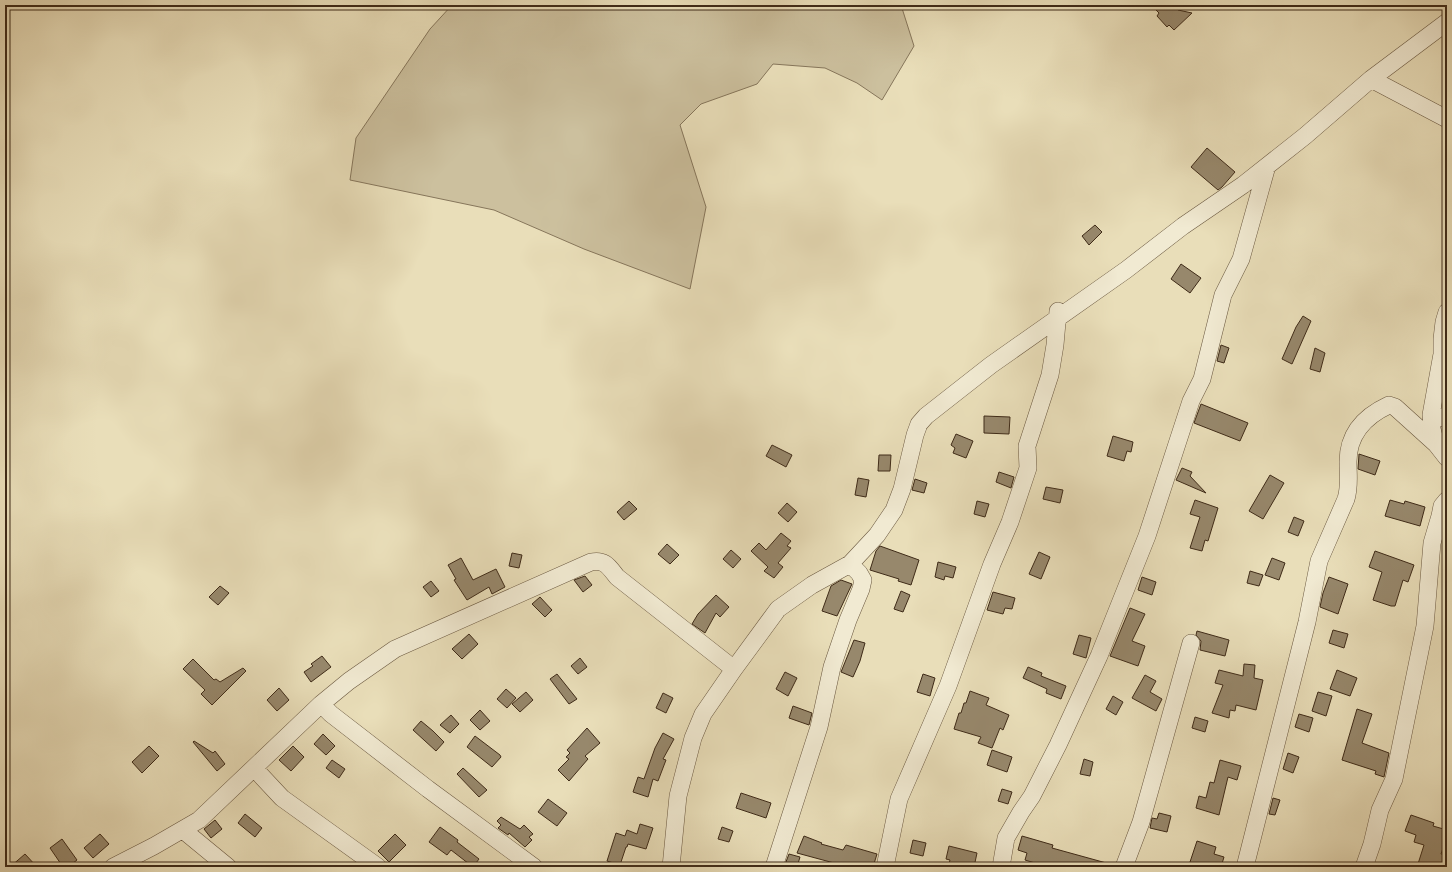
<svg xmlns="http://www.w3.org/2000/svg" width="1452" height="872" font-family="'IM FELL English',serif">
  <rect width="100%" height="100%" fill="#e9deb9"/>
  <filter id="stains"><feTurbulence type="fractalNoise" baseFrequency=".005" numOctaves="4"/><feColorMatrix values="0 0 0 0 .2 0 0 0 0 .09 0 0 0 0 .02 0 0 0 .5 -.17"/></filter>
  <radialGradient id="worn" r=".72"><stop offset=".6" stop-color="#630" stop-opacity="0"/><stop offset="1" stop-color="#630" stop-opacity=".3"/></radialGradient>
  <path fill="#ccc09e" stroke="#86765b" d="M452,5H901L914,46L882,100L857,83L825,68L773,64L757,84L701,104L680,125L706,207L690,289L584,249L494,210L350,180L356,138L430,29Z"/>
  <path fill="#97886c" stroke="#3f2b18" d="M1151,5H1180L1178,10L1192,13L1174,30L1169,25L1167,27L1157,16L1159,13Z
    M1207,148L1235,172L1222,187L1218,190L1191,167Z
    M1095,225L1102,232L1089,245L1082,236Z
    M1181,264L1201,278L1190,293L1171,279Z
    M1303,316L1311,321L1292,364L1282,359L1296,327Z
    M1221,345L1229,348L1224,363L1217,361Z
    M1315,348L1325,353L1320,372L1310,369Z
    M1201,404L1248,423L1240,441L1194,423Z
    M984,416L1010,417L1009,434L984,433Z
    M956,434L973,441L966,458L953,453L955,448L951,445Z
    M1113,436L1133,442L1131,452L1127,451L1124,461L1107,456Z
    M772,445L792,455L786,467L766,456Z
    M1359,454L1380,461L1375,475L1358,469Z
    M879,455H891L890,471H878Z
    M1182,468L1192,472L1190,476L1206,493L1176,480Z
    M999,472L1014,477L1011,488L996,482Z
    M1270,475L1284,483L1263,519L1249,511Z
    M858,478L869,480L866,497L855,495Z
    M915,479L927,483L924,493L912,490Z
    M1046,487L1063,490L1060,503L1043,499Z
    M1195,500L1218,508L1208,541L1205,540L1202,551L1190,548L1200,517L1190,514Z
    M1390,500L1404,504L1405,501L1425,507L1420,526L1385,516Z
    M629,501L637,509L624,520L617,512Z
    M977,501L989,504L985,517L974,514Z
    M787,503L797,512L788,522L778,513Z
    M1294,517L1304,521L1298,536L1288,532Z
    M781,533L791,541L787,546L791,548L778,563L783,567L774,578L764,571L768,567L751,551L759,543L766,550Z
    M667,544L679,555L670,564L658,554Z
    M880,546L919,560L911,585L898,581L899,579L870,570L876,551Z
    M731,550L741,559L733,568L723,559Z
    M1375,551L1414,565L1408,582L1403,580L1395,606H1391L1373,600L1382,572L1369,567Z
    M1039,552L1050,557L1041,579L1029,574Z
    M512,553L522,555L519,568L509,566Z
    M461,558L473,580L496,569L505,587L492,594L489,587L467,600L454,580L456,579L448,565Z
    M1272,558L1285,563L1279,580L1265,575Z
    M938,562L956,567L953,578L945,576L944,580L935,577Z
    M1250,571L1263,575L1259,586L1247,583Z
    M585,576L592,585L583,592L574,580Z
    M1142,577L1156,582L1152,595L1138,590Z
    M1329,577L1348,584L1338,614L1320,607L1323,593Z
    M841,580L852,584L837,616L822,611L831,586Z
    M431,581L439,591L431,597L423,587Z
    M220,586L229,593L218,605L209,597Z
    M901,591L910,595L903,612L894,609Z
    M993,592L1015,598L1012,609L1005,608L1003,614L987,610Z
    M716,595L729,607L720,617L716,613L705,633L692,624L698,614Z
    M540,597L552,610L545,617L532,604Z
    M1130,608L1145,614L1132,641L1145,646L1138,666L1110,656Z
    M1333,630L1348,634L1344,648L1329,643Z
    M1197,631L1229,640L1225,656L1200,650L1201,641L1196,635Z
    M469,634L478,644L462,659L452,649Z
    M1079,635L1091,638L1086,658L1073,654Z
    M854,640L865,643L860,661L853,677L841,672Z
    M322,656L331,667L311,682L304,672L313,666L311,664Z
    M580,658L587,667L578,674L571,666Z
    M193,659L214,680L216,679L220,682L243,668L246,671L212,705L201,694L205,690L183,669Z
    M1244,664L1255,665L1254,678L1263,680L1256,710L1236,705L1235,711L1230,710L1229,718L1212,713L1223,685L1215,683L1219,670L1243,676Z
    M1028,667L1042,673L1041,676L1066,686L1061,699L1046,693L1047,689L1023,678Z
    M1337,670L1357,678L1350,696L1330,689Z
    M785,672L797,678L788,696L776,689Z
    M557,674L577,699L569,704L550,679Z
    M923,674L935,678L930,696L917,692Z
    M1145,675L1156,681L1150,692L1162,699L1156,711L1132,698Z
    M279,688L289,700L277,711L267,700Z
    M506,689L516,698L507,708L497,699Z
    M970,691L989,698L986,705L1009,715L1003,730L1000,728L992,748L978,743L981,737L954,729L959,713H961L964,703H966Z
    M526,692L533,700L520,712L512,704Z
    M1318,692L1332,696L1326,716L1312,711Z
    M663,693L673,698L666,713L656,708Z
    M1113,696L1123,702L1116,715L1106,709Z
    M793,706L812,713L809,725L789,718Z
    M1357,709L1372,714L1362,743L1389,753L1384,777L1375,774L1376,771L1342,760Z
    M480,710L490,721L480,730L470,720Z
    M1299,714L1313,718L1309,732L1295,727Z
    M451,715L459,724L450,733L440,725Z
    M1195,717L1208,721L1205,732L1192,728Z
    M421,721L433,731L444,742L436,751L413,730Z
    M587,728L600,743L585,756L588,759L569,781L558,770L569,759L566,757L570,753L567,750Z
    M663,733L674,739L663,759L666,760L658,781L653,779L648,797L633,792L638,777L644,779L655,748Z
    M323,734L335,746L326,755L314,744Z
    M475,736L500,755L501,757L492,767L467,747Z
    M194,741L213,753L215,751L225,764L217,771L193,742Z
    M149,746L159,756L142,773L132,762Z
    M293,746L304,757L291,771L279,760Z
    M992,750L1012,757L1007,772L987,765Z
    M1288,753L1299,757L1293,773L1283,769Z
    M1084,759L1093,762L1090,776L1080,774Z
    M332,760L345,769L339,778L326,768Z
    M1220,760L1241,766L1237,780L1228,777L1219,815L1196,808L1199,796L1206,798L1210,782L1214,783Z
    M463,768L487,790L479,797L457,774Z
    M1002,789L1012,792L1008,804L998,801Z
    M741,793L771,803L766,818L736,808Z
    M1273,798L1280,800L1275,815L1269,814Z
    M548,799L567,813L557,826L538,812Z
    M1159,813L1171,816L1167,832L1150,828L1152,818L1157,819Z
    M245,814L262,828L255,837L238,823Z
    M1411,815L1434,823L1433,826L1447,830V836L1441,854L1447,855V867H1417L1424,845L1414,842L1416,835L1405,831Z
    M501,817L520,829L524,825L533,834L529,837L532,840L525,847L509,833L508,835L498,828L501,825L497,821Z
    M215,820L222,829L211,838L204,829Z
    M640,824L653,828L646,849L628,844L627,847H626L620,865L607,861L616,833L625,836L627,830L637,834Z
    M440,827L458,840L457,842L479,859L473,867L451,850L447,855L429,842Z
    M722,827L733,831L729,842L718,839Z
    M100,834L109,844L93,858L84,848Z
    M395,834L406,845L389,862L378,851Z
    M804,836L822,843L821,844L843,850L846,845L877,854L873,867H833L834,863L797,853Z
    M1022,836L1053,845L1052,848L1110,864L1109,867H1048L1025,860L1027,853L1018,850Z
    M62,839L77,860L68,867H63L50,848Z
    M913,840L926,843L923,856L910,853Z
    M1197,841L1216,847L1214,854L1224,857L1221,867H1195L1189,865Z
    M949,846L977,853L974,867H948L950,860L946,859Z
    M25,854L37,867H10Z
    M789,854L800,857L797,867H784Z"/>
  <g fill="none" stroke-linecap="round" stroke-linejoin="round">
    <defs>
      <path id="minor" d="M1371,79L1447,119
        M1431,415L1447,419
        M1436,444L1432,429L1431,415L1442,354V339L1444,322L1447,312
        M321,704L331,714L428,789L534,867
        M254,768L282,798L378,867
        M183,830L228,867
        M113,867L154,846L199,820L321,704L349,681L395,649L591,562C605,559 609,567 617,577L734,669
        M671,867L678,796L693,738L703,714L734,669L778,609L812,585L850,564L877,535L894,510L902,489L915,435L919,424L926,416L991,365L1126,270L1183,226L1243,185L1305,136L1371,79L1447,22
        M774,867L819,727L832,667L848,620L861,589L863,580L859,573L850,564
        M885,867L899,799L948,686L992,564L1010,522L1028,468L1027,446L1050,375L1055,345L1058,311
        M1001,867L1006,838L1021,812L1032,796L1058,745L1099,656L1147,536L1191,401L1202,379L1223,295L1241,259L1267,166
        M1124,867L1141,822L1191,643
        M1245,867L1307,622L1319,561L1346,499C1350,486 1348,475 1348,462C1348,434 1365,416 1389,405L1395,407L1436,444L1447,458
        M1364,867L1372,844L1380,810L1394,779L1425,626L1432,543L1440,516L1442,506L1447,500"/>
    </defs>
    <use href="#minor" stroke="#6a5840" stroke-width="18"/>
    <use href="#minor" stroke="#f1ead2" stroke-width="17"/>
  </g>
  <rect width="1452" height="872" fill="none" stroke="#e9deb9" stroke-width="20"/>
  <rect x="6" y="6" width="1440" height="860" fill="none" stroke="#3f2b18" stroke-width="2"/>
  <rect x="10" y="10" width="1432" height="852" fill="none" stroke="#3f2b18"/>
  <rect width="100%" height="100%" filter="url(#stains)"/>
  <rect width="100%" height="100%" fill="url(#worn)"/>
</svg>
